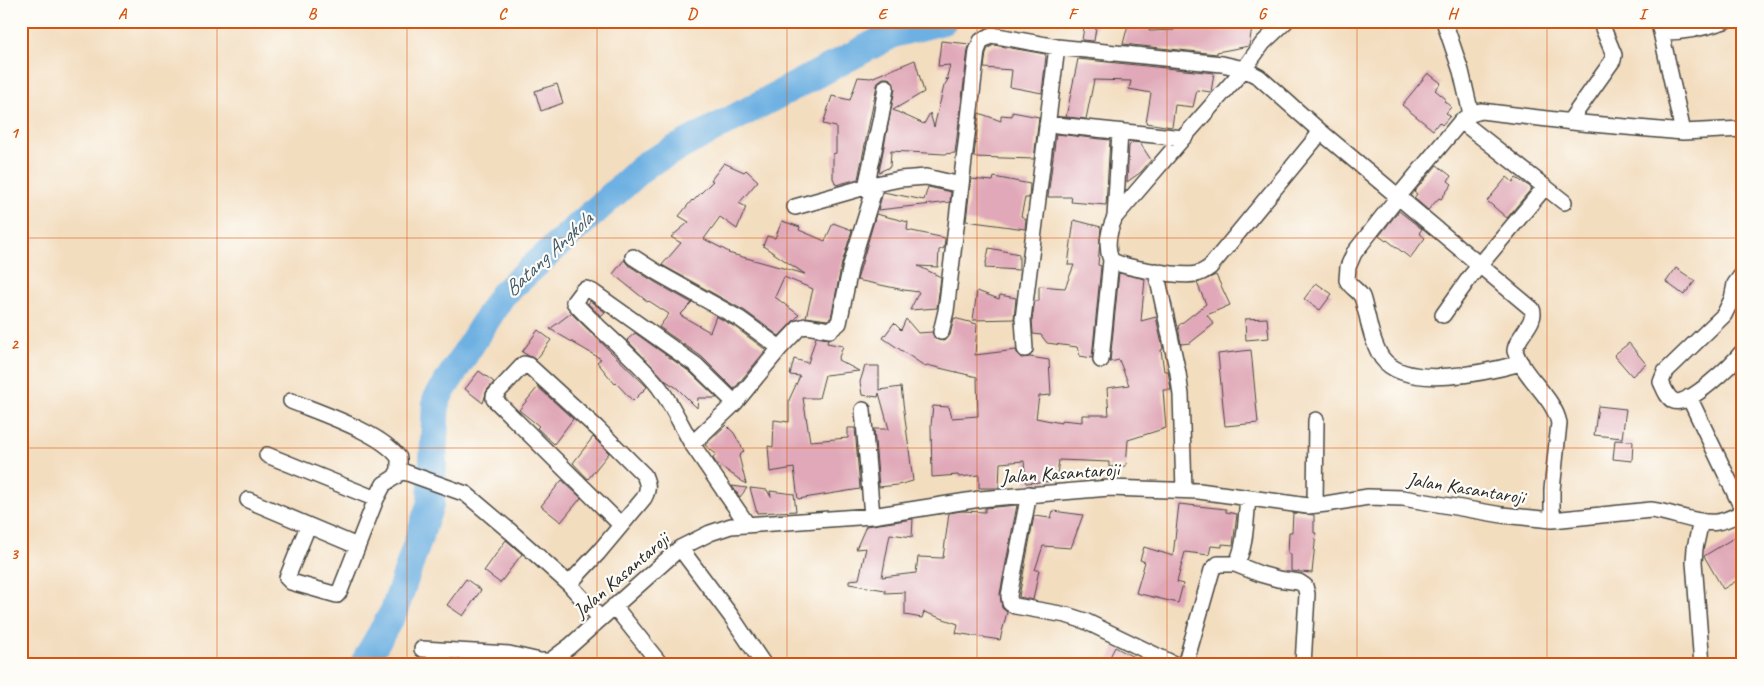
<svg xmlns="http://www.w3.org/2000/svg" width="1764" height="686" font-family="Caveat,sans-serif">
  <rect width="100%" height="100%" fill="#fdfcf7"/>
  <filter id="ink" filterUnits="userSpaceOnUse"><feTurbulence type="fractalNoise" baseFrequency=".02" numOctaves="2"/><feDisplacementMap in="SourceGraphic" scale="10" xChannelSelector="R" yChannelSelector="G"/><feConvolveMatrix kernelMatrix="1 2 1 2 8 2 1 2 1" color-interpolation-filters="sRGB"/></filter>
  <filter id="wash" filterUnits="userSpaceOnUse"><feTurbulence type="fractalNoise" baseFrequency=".0096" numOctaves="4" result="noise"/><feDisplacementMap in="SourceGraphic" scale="20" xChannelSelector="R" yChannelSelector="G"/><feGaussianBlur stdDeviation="1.12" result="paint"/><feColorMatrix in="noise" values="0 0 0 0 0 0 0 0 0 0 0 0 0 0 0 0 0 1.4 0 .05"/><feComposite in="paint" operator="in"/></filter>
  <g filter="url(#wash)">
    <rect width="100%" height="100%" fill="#f3ddbf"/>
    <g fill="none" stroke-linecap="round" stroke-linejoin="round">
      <path stroke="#6db0e2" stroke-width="28" d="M363,665L394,611L431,502L436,400L502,295L647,164L893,34L943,21"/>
    </g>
    <g id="blocks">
      <path fill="#e0a8b8" d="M1085,21H1097L1094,41L1082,40Z
        M1175,21H1253L1249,46L1217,52V54L1123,44L1128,25H1150L1149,31L1174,30Z
        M941,41L970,44L968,50L955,153L944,154L891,151L890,167L879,172L895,89L892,80L888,78H883L879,81L877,85L858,179L836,185L833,178V154L836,153V127L823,124L832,96L850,100L858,77L871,78L915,60L924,92L893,110L924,124L930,113L934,127L944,86L949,78L946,80L950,65L938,66Z
        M994,45L1045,54L1046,56L1042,93L1010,87L1012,70L984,68L986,53L988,48Z
        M1078,59L1214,73L1211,92L1197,90L1193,107L1175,105L1172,127L1146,123L1151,93L1129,89L1131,81L1094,80L1086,119L1066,117Z
        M1428,73L1441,83L1435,90L1446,99L1444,101L1451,107L1446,113L1450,116L1442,125L1439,122L1433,130L1402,105Z
        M557,84L563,103L541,111L535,91Z
        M1012,112L1039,117L1034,159L974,157L979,113L1001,121V115L1012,116Z
        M1056,134L1110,140L1106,205L1071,202L1072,197H1048Z
        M1133,142L1140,143L1151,160L1141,172L1127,182L1129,146Z
        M724,163L744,172L746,170L758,181L739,203L746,207L737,229L720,217L704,239L729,252L728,253L805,274L763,246L767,236L775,238L782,221L800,227L799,230L825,241L833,223L852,230L842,263L831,318L827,320L806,317L813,289L784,277L775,297L799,315L779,336L745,311L662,265L681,243L671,237L689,222L679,216L692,200L693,201L713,181L711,180Z
        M1437,165L1451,176L1448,181L1452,184L1441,199L1439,198L1428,210L1414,198L1417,194L1414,192Z
        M994,177L1030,184L1029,198H1025L1021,216L1026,219L1025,229L966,221L971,179L993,181Z
        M1507,177L1513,182L1516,178L1532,188L1507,218L1487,201Z
        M928,187L951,192L950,202L878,210L883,192L924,200Z
        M1399,211L1422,229L1419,233L1425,238L1410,258L1387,240L1386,241L1379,236Z
        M876,214L908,222L907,230L945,238L944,248L939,250L938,267L918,266L941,277L937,308L910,310L919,292L904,290L857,280Z
        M1074,220L1101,227L1098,265L1101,266L1092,358L1080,356L1077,347L1047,343L1041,335L1033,334L1032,319L1035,301H1039V286L1065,288L1074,265H1068Z
        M989,248L1019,254V270L985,268Z
        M624,260L628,265L653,281L692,303L680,315L710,332L716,316L735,327L766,350L734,389L702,357L659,327L669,314L649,301L648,302L613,274Z
        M1676,268L1695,281L1684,295L1666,282Z
        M1119,273L1145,279L1141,321L1156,317L1163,349L1161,350L1164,371H1168L1171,390H1163L1166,428L1128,440L1126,466L1109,467V462L1059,460L1056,481L1026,483L1024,461L1000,463L999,488H979V475L959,477L958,475L932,477L931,425L933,406L949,407L952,418L978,416L977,377L927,365L926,367L883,338L894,323L901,330L906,319L918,333L932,332L935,339L943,341L947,339L950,335L954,318L977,324L975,355L1016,350L1018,355L1021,358L1030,357L1049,360L1051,395L1039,396L1036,418L1061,423V420L1082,422V415H1109L1107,388L1129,385L1119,360L1110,362Z
        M1216,275L1230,305L1207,315L1214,324L1190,343L1181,344L1178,326L1206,304L1197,283Z
        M1316,283L1332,294L1320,310L1304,299Z
        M977,291L999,299L1000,295L1016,298L1014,319L973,320Z
        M590,301L605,312L601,316L588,304Z
        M571,313L647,387L633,401L616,383L615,384L597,362L601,359L550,329Z
        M1267,318L1269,338L1246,340L1245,319Z
        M538,330L551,340L536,360L522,352Z
        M635,333L690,372L717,398H698L697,408L677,388L666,381L627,340Z
        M816,337L828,339L827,343L843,346L838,360L859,371L825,375L819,398H803L810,441L848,438V428H855L860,489L798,499L794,468L770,472L768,446L773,447L774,420L789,422V400L800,376L790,375L794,359L808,363Z
        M1629,343L1646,364L1632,376L1614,355Z
        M1251,350L1258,423L1225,426L1218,354Z
        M865,366H879V390L901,387L913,481L898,485L879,487L874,429H889L879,393L878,397L862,395L860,382Z
        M479,371L494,382L487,390L483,403L465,389Z
        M538,387L573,419L554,444L537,428L539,426L519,410Z
        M1598,406L1626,409L1622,438L1594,435Z
        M726,425L734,433L744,451L739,456L746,484L716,463L713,458L716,454L705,445Z
        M593,437L609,453L588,479L573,463Z
        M1615,440L1633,441L1632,461L1613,459Z
        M562,480L581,498L561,522L541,506Z
        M732,486L747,488L740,497Z
        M750,488L767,490L771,497L770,491L794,494L796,511L757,513Z
        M1179,504L1226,509V512L1237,514L1233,545L1222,544V547L1211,546L1209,555L1185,552L1177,582L1183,584L1178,603L1136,593L1145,562L1140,560L1144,547L1173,556Z
        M1017,505L1000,594L1002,608L1007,612L1000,640L956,633L958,624L924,612L922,618L905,615V592L885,593V590L849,584V580L859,579L866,548L856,549L866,526L913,519L912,537L890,534L882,577L916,573L918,557L943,558L949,513L961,511L985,512V508Z
        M1053,511L1083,515L1071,548L1043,546L1035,570H1039L1033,600L1019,597L1034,516L1051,518Z
        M1293,513L1314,515V533H1316L1312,573L1291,571V554H1288L1289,532H1292Z
        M1737,536L1743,546V577L1723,589L1704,556Z
        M506,540L522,554L500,583L484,571Z
        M466,579L481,590L463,616L447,605Z
        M1115,647L1148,665H1106Z"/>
    </g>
  </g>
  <g filter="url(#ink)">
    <use href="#blocks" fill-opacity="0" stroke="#494641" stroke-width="1"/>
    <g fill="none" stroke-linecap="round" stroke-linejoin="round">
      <defs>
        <path id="street" d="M1286,21L1263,43L1244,69L1183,138L1115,217C1109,230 1105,245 1111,260C1123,268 1181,277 1196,274C1202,273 1206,270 1210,267L1321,132
          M1444,21L1461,71L1471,114
          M1658,21L1661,32C1683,33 1704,28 1725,21
          M1661,32L1683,132
          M1569,122L1613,60L1614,55L1600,21
          M1047,124L1183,138
          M866,187L881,117L886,87
          M1545,187L1564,202
          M795,207L876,184L900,179L926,177L961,185
          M1115,217L1120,132
          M633,257L658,273L740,319L780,348
          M1156,271L1178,373L1181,395L1184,490
          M1743,273L1735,284L1732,299L1724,315L1665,372L1661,382C1664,388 1667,398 1674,401C1688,408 1734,362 1743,351
          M1443,315L1470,277L1545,187L1461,121
          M941,332L946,311L977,51L981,41L992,35L1057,47L1222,64L1244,69L1259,77L1321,132L1532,309C1538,321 1516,337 1515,351C1524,378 1553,396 1559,423L1552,490V520
          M1025,349L1023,319L1057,47
          M1101,360L1111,260
          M1521,363C1488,372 1406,391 1382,358C1374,346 1370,330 1367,315C1365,310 1364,302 1362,297C1358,290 1350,287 1347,280L1348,267L1354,253L1398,197L1461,121L1471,114L1481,111L1581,123L1683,132L1743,129
          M1689,397L1743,510
          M291,401C320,413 382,433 399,458V470L466,494L511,532L569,584L600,618
          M863,410L872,516
          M692,444C681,425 672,405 659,387C635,356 600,332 574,302L583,290L586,289L593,292L696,365L735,403
          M267,455L376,499
          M1029,494L1009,596L1010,603L1015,606L1066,615L1085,621L1176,665
          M248,500L357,546
          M1315,505L1316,420
          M1701,521L1695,548L1694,562L1702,665
          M747,524L692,444L735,403L780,348L799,328L806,326L830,330L839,323L851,265L876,184
          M308,526L287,578L291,582L337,595L340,591L376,499L384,484L395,477L399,470
          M680,548L731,616L764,665
          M1235,564L1260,574L1278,579L1299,582L1305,586L1307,594L1303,665
          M569,584L598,553L644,498C649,489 648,484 644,475L597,428L528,365L524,364L494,396V399L621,525
          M614,606L661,665
          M422,649L509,654L540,661H550L570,646L680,548L710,533L731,526L872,516L980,499L1109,488L1199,491L1308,506L1326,504L1368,497L1403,498L1502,515L1552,520L1651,510C1671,512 1699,525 1717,522C1726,521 1735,516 1743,512
          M1185,665L1212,570L1218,564H1235C1246,553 1246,514 1248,498"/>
      </defs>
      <use href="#street" stroke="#494641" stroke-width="18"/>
      <use href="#street" stroke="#fff" stroke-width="15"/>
    </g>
  </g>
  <path fill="none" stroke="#d5540f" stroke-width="1" stroke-opacity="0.55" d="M217,21V665M407,21V665M597,21V665M787,21V665M977,21V665M1167,21V665M1357,21V665M1547,21V665M21,238H1743M21,448H1743"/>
  <g text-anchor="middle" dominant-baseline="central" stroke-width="4.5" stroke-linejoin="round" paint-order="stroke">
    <g font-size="20" fill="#2b2b2b" stroke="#fdfcf7">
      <text transform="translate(1060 473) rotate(-4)">Jalan Kasantaroji</text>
      <text transform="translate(1466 488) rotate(9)">Jalan Kasantaroji</text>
      <text transform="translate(621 575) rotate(-41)">Jalan Kasantaroji</text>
    </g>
    <g font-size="21" font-style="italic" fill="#425a6b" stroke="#fdfcf7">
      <text transform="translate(548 254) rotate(-43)">Batang Angkola</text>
    </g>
  </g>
  <rect width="1764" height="686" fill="none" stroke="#fdfcf7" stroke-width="55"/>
  <rect x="28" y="28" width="1708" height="630" fill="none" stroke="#d5540f" stroke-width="2"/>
  <g font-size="16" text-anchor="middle" font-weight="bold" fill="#d5540f">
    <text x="122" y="19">A</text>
    <text x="312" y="19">B</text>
    <text x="502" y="19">C</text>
    <text x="692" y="19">D</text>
    <text x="882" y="19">E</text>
    <text x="1072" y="19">F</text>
    <text x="1262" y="19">G</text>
    <text x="1452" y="19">H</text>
    <text x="1642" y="19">I</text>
    <text x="14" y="138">1</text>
    <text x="14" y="349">2</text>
    <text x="14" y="559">3</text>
  </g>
</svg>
